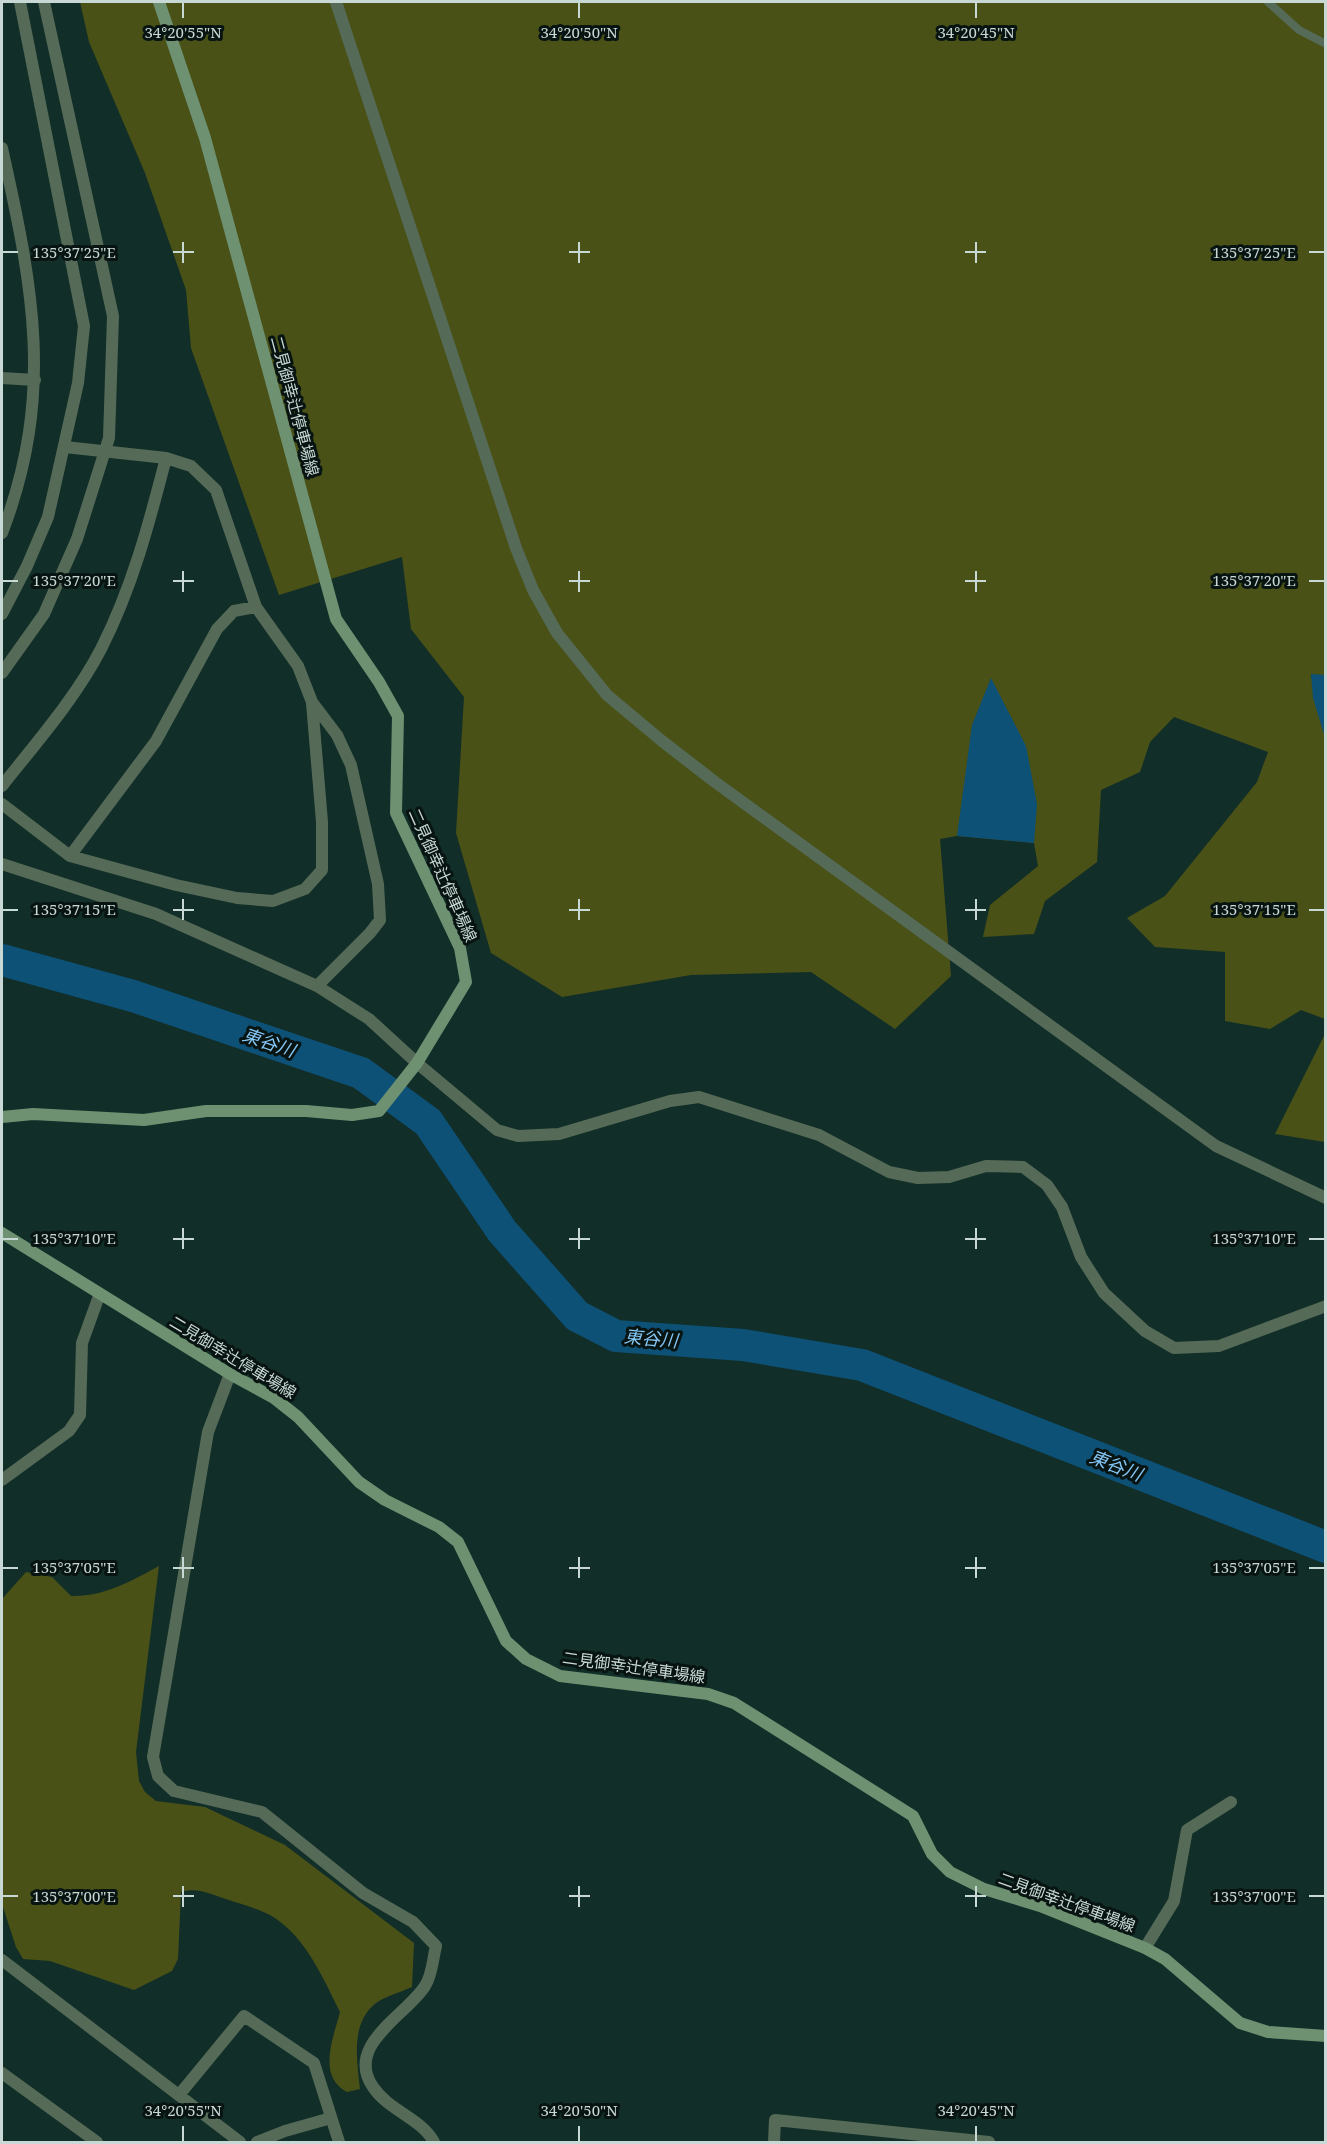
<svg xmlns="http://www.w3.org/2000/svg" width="1327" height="2144" font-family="'Noto Serif','Noto Sans JP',serif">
  <rect width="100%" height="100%" fill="#122e28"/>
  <path fill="#495117" d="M80,2H1325V675H1311L1326,733L1325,1019L1301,1010L1270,1029L1225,1021V952L1155,947L1127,918L1165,896L1257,782L1268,752L1174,717L1150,742L1140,772L1101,790L1097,862L1045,901L1034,934L983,937L990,905L1038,866L1034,843L957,836L940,839L951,976L895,1029L811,972L691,975L562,997L491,953L456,833L464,697L411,629L402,557L279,595L191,348L186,290L145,173L89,42Z
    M1325,1034V1142L1275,1134Z
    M159,1566L136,1752L139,1781L145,1792L156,1801L205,1807L285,1845L414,1943L412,1987C401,1992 386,1996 376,2003C350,2023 357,2061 360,2089L347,2092C317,2076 333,2039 340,2012C323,1978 305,1935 270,1915C257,1908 240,1904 226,1899C210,1894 197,1887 181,1892L178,1959L172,1971L134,1990L50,1961L23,1959L16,1947L2,1904V1599L26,1572L52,1577L71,1596C104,1597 131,1581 159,1566Z"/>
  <path fill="#0d5177" d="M1311,674L1325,675L1324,734L1313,698Z
    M991,678L1026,746L1037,804L1034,843L957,836L972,725Z"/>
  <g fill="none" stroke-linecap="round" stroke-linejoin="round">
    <path stroke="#0d5177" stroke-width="32" d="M2,960L133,996L361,1073L428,1122L502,1231L577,1316L616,1336L743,1345L862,1365L1326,1547"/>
    <path stroke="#556b58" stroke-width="8" d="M1268,2L1299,30L1326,44"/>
    <path stroke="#556b58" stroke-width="12" d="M2,148C33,287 55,395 2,533
      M2,378L35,380
      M65,447L166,458L191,466L216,490L256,607L298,666L312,702L337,735L351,765L378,884L380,920L370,933L317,986
      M2,786C36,743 75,699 101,649C132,588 149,524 166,458
      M2,804L70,856L176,885L237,898L273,901L305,889L322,870V822L312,703
      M70,856L156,741L217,629L234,611L256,607
      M2,864L156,914L317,986L369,1019L417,1063L497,1130L518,1136L559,1134L670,1101L699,1097L819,1135L889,1172L918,1178L949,1177L986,1166L1023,1167L1047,1185L1062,1207L1081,1257L1104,1293L1145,1331L1174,1348L1219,1346L1326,1306
      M230,1374L208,1432L153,1757L158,1776L174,1791L262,1812L363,1893L413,1922L436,1946C433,1958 432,1976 425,1986C407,2015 344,2045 373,2087C389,2111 421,2118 434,2142
      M2,1480L69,1431L80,1415L82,1343L99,1296
      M1145,1948L1174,1901L1187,1830L1231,1802
      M2,1960L240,2142
      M2,2073L97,2142
      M179,2095L244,2016L314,2063L339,2142
      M257,2142L285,2131L331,2118
      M774,2142L775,2120L989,2142"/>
    <path stroke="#556b58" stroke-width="12" d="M336,2L516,548L533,590L557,633L607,695L662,741L715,782L1216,1146L1326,1198
      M2,614L27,566L48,517L78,383L84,326L20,2
      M2,673L44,614L77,539L109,438L113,316L44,2"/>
    <path stroke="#6e9172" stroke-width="12" d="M2,1117L33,1114L144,1120L206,1111H306L352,1115L379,1111L417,1063L466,982L460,948L396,813L398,716L379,682L336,619L205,138L159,2
      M2,1233L230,1374L274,1398L298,1417L359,1482L385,1500L439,1527L458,1542L506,1641L526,1659L560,1676L708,1694L734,1703L913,1816L932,1854L950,1872L984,1889L1040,1906L1145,1948L1165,1959L1240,2023L1268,2032L1326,2036"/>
  </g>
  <path fill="none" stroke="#c8d8d4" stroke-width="2" d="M183,3V18M579,3V18M976,3V18M183,242V263M579,242V263M976,242V263M3,252H18M173,252H194M569,252H590M965,252H986M1309,252H1324M183,571V592M579,571V592M976,571V592M3,581H18M173,581H194M569,581H590M965,581H986M1309,581H1324M183,899V920M579,899V920M976,899V920M3,910H18M173,910H194M569,910H590M965,910H986M1309,910H1324M183,1228V1249M579,1228V1249M976,1228V1249M3,1239H18M173,1239H194M569,1239H590M965,1239H986M1309,1239H1324M183,1557V1578M579,1557V1578M976,1557V1578M3,1568H18M173,1568H194M569,1568H590M965,1568H986M1309,1568H1324M183,1886V1907M579,1886V1907M976,1886V1907M3,1896H18M173,1896H194M569,1896H590M965,1896H986M1309,1896H1324M183,2126V2141M579,2126V2141M976,2126V2141"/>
  <g text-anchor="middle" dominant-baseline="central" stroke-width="6" stroke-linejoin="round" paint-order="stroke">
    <g font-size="16" fill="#c8d8d4" stroke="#081411">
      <text transform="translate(295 406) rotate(75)">二見御幸辻停車場線</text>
      <text transform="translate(443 875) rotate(66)">二見御幸辻停車場線</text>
      <text transform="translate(233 1357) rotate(31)">二見御幸辻停車場線</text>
      <text transform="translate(634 1667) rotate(8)">二見御幸辻停車場線</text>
      <text transform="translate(1067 1902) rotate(20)">二見御幸辻停車場線</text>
    </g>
    <g font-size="18" font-style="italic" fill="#85c7f7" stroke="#081411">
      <text transform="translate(269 1042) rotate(19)">東谷川</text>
      <text transform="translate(651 1338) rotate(5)">東谷川</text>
      <text transform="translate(1116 1465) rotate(21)">東谷川</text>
    </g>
  </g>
  <g font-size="15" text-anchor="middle" fill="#c8d8d4" stroke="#081411" stroke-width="6" stroke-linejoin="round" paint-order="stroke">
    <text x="183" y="38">34°20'55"N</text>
    <text x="579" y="38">34°20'50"N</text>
    <text x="976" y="38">34°20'45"N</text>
    <text x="1254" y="258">135°37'25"E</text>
    <text x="74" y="258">135°37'25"E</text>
    <text x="1254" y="586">135°37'20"E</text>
    <text x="74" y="586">135°37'20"E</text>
    <text x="1254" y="915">135°37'15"E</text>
    <text x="74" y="915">135°37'15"E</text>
    <text x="1254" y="1244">135°37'10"E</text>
    <text x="74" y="1244">135°37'10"E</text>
    <text x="1254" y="1573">135°37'05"E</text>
    <text x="74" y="1573">135°37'05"E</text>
    <text x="1254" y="1902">135°37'00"E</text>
    <text x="74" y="1902">135°37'00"E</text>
    <text x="183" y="2116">34°20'55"N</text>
    <text x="579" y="2116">34°20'50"N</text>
    <text x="976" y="2116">34°20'45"N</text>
  </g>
  <rect width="1327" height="2144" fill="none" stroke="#c8d8d4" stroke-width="6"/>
</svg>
